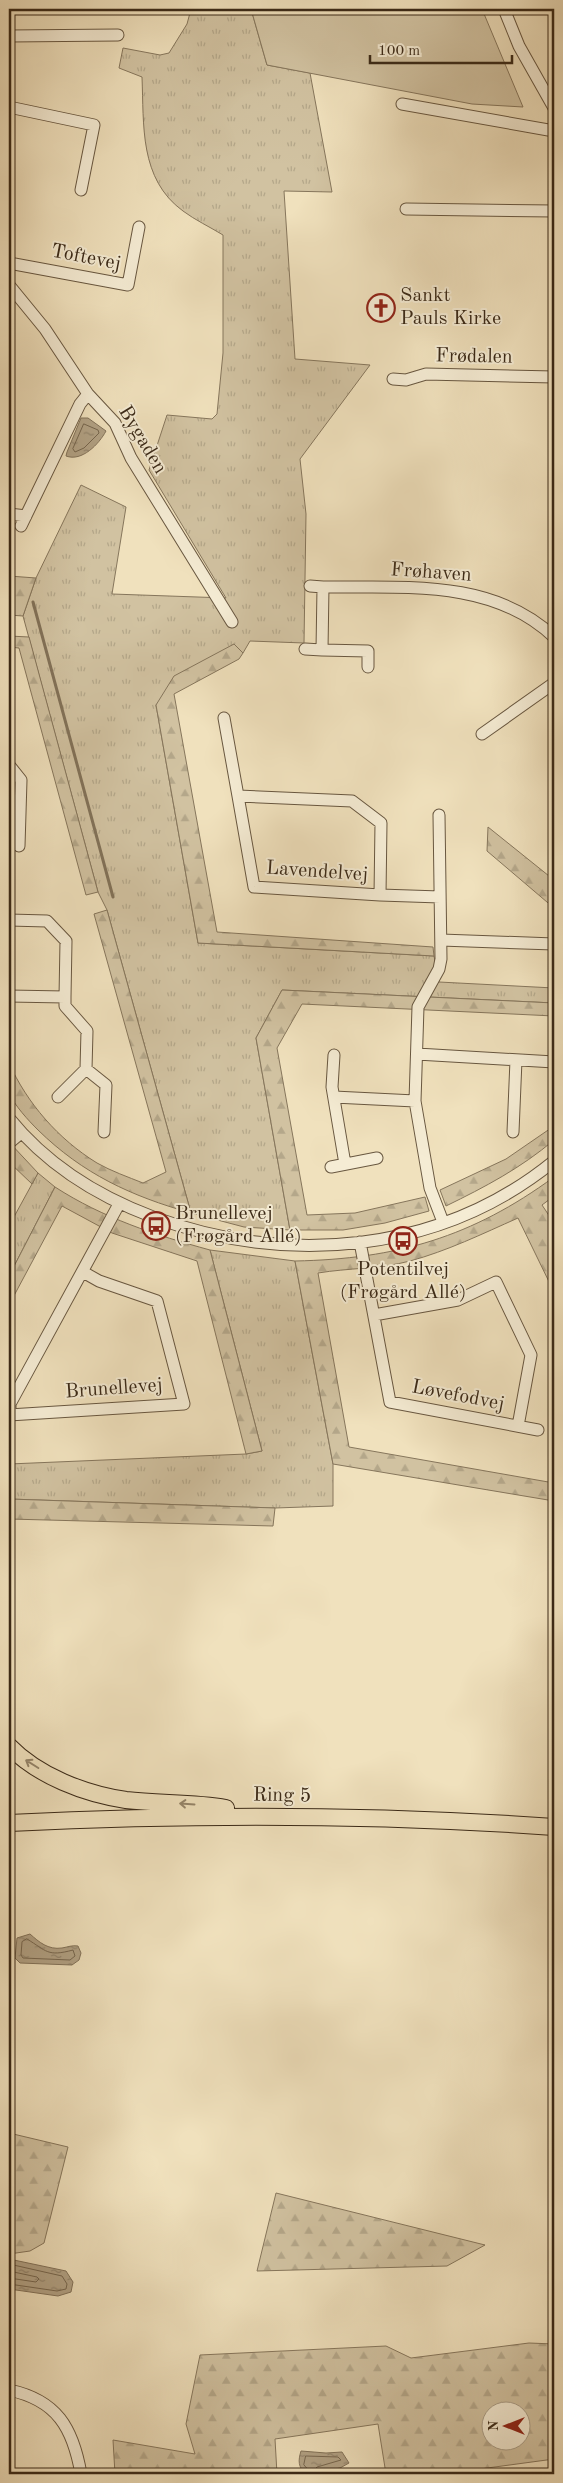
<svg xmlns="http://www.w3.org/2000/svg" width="563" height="2483" font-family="'Old Standard TT',serif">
  <defs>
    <pattern id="grass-tufts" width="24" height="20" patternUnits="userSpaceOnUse" patternTransform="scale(1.25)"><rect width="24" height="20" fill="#d1c2a1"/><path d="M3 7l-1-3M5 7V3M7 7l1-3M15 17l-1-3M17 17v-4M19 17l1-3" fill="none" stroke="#b4a78a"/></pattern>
    <pattern id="forest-firs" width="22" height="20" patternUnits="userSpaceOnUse" patternTransform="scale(1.25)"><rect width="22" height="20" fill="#d1c2a1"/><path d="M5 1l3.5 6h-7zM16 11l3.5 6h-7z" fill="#b4a78a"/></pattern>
    <pattern id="water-ripples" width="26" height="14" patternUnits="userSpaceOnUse" patternTransform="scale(1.25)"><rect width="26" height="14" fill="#b2a285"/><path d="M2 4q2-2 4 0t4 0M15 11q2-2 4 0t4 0" fill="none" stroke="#92846c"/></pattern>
  </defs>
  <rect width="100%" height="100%" fill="#f0e1bd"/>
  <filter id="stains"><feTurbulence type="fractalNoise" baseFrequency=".004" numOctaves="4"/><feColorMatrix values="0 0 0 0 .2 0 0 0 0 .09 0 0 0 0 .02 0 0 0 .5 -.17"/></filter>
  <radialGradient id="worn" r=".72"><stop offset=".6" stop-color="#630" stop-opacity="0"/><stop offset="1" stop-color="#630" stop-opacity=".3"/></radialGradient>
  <path fill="url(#grass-tufts)" stroke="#86765c" d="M191,9H251L267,65L310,73L332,192L284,191L295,359L370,365L300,459L306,514L304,643L250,641L243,653L234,644L156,705L198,943L434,956L439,982L554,988V1003L282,990L256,1038L290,1230L244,1227L191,1213L107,910L98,892L23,616L36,578L81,485L126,507L112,594L226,598L149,470L167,415L212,419L217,414L223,353V235C210,227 195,220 183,211C139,179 144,125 142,77L119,68L123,48L160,55L169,53L187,24Z
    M38,1173L55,1187L9,1276V1226Z
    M210,1250L295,1261L333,1464V1506L275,1508L9,1499V1464L246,1454L262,1451Z"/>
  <path fill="url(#forest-firs)" stroke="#86765c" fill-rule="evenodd" d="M9,576L36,578L23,616L9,615Z
    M9,636L29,637L98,892L86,895L19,648L9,647Z
    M234,644L243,653L239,659L174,694L217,932L433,947L434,956L198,943L156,705L174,676Z
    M488,827L554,880V908L487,851Z
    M107,910L191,1213C131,1196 83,1174 38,1130C28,1120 15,1106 9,1093C6,1085 9,1071 9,1063C27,1103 58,1139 97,1163C111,1171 128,1177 143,1183L166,1172L94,914Z
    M282,990L554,1003V1016L302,1004L277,1048L307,1215L355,1213L425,1197L429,1211L385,1223L343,1230H290L256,1038Z
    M554,1126V1140C521,1168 485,1187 446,1206L440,1190L506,1159Z
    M9,1142L38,1173L32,1184L9,1162Z
    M554,1177V1196L542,1205L554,1223V1292L518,1218C482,1234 447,1251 410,1261C380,1269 348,1268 318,1273L349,1447L554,1483V1501L333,1464L295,1261C397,1259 472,1237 554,1177Z
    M55,1187C103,1218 155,1235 210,1250L262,1451L246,1454L197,1261L112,1233L62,1206L9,1305V1276Z
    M9,1499L275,1508L273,1526L9,1519Z
    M9,2133L68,2147L44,2243L30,2251L9,2254Z
    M276,2193L485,2245L447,2266L257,2271Z
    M529,2343L554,2344V2459L443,2474H386L378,2424L275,2439L277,2474H115L113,2440L195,2454L186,2424L200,2355L386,2346L411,2358ZM490,2410H520V2440H490Z"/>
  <path fill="#d1c2a1" stroke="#86765c" d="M251,9H482L523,107L472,104L267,65Z"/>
  <path fill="url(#water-ripples)" stroke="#827259" d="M81,418H88L106,431C99,444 82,462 66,456L67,452Z
    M30,1934C39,1942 48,1950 62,1948C68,1947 72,1945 78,1946L81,1953L79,1960L72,1965L20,1963L15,1958L17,1938Z
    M9,2259L66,2271L73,2282L71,2292L58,2296L9,2289Z
    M301,2451L326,2453L342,2452L349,2463L340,2468L306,2474C298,2467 298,2461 301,2451Z"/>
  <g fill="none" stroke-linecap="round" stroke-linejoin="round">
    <path stroke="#76664e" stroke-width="1" d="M84,424L98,430L99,433L84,448L75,452L73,449Z
      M27,1939C47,1951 47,1957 73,1950L75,1956L70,1960L23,1958L21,1955L22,1942Z
      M9,2264L62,2276L67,2284L66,2289L57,2291L9,2284
      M9,2271L37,2277L39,2279L36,2282L9,2278
      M306,2456L338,2457L341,2460L317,2467L311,2473L304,2465Z"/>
    <path stroke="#827259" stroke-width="3" d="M33,602L113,897"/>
    <defs>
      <path id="minor" d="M504,9L519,46L554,108
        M9,36L118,35
        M402,104L554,131
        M9,107L94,125L81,190
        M406,209L554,211
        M9,263L128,285L139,227
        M9,285L45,329L88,394L115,423L131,458L232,622
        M393,379L406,380L426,374L554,377
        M9,514L26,516
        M21,526L80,404L88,394
        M310,586L323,587
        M305,649L322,650
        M368,667V651L322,650L323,587C402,588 492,578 554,637
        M224,718L238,796L352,801L381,823L380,895L440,897
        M482,734L554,683
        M9,765L21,780L19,846
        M238,796L254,887L380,895
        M439,815L441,959L439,969L418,1007L415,1101L430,1188L443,1222
        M9,920L47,921L66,941L65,997L9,996
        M441,940L554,944
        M417,1054L554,1062
        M334,1055L332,1087L345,1164
        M86,1069L106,1085L104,1132
        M58,1097L86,1069L87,1031L65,1006V997
        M334,1097L415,1101
        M9,1118C47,1165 97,1196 153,1217C288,1266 440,1254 554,1161
        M513,1132L516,1060
        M9,1143L21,1133
        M331,1167L377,1158
        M360,1242L390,1402L538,1430
        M374,1315L458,1300L496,1282L531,1355L518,1426
        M9,1415L184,1404L157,1301L99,1281L83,1272
        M10,1415V1404L119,1204
        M9,2390C57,2400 73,2428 81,2474"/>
      <path id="highway" d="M9,1746C38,1776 85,1794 126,1800C159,1804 193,1802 226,1808
        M9,1823C190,1814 373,1814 554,1827"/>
    </defs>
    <use href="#minor" stroke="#685740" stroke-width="13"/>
    <use href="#highway" stroke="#3a2917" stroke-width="18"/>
    <use href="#minor" stroke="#f5ecd4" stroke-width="11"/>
    <use href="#highway" stroke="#f0e1bd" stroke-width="16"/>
  </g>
  <defs><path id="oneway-shaft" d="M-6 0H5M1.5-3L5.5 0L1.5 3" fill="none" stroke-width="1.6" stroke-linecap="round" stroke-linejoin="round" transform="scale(1.25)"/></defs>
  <g stroke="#95856a">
    <use href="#oneway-shaft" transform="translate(32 1764) rotate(-148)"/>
    <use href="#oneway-shaft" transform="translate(187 1804) rotate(-176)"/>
  </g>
  <defs>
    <symbol id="church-ring" viewBox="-11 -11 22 22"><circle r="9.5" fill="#f5ecd4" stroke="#8f2418" stroke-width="1.5"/><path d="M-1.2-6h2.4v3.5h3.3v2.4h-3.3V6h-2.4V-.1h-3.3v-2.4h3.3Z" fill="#8f2418"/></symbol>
    <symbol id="bus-ring" viewBox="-11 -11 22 22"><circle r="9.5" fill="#f5ecd4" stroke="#8f2418" stroke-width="1.5"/><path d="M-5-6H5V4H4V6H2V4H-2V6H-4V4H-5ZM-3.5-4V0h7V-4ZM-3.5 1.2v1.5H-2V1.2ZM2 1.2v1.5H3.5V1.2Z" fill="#8f2418"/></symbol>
  </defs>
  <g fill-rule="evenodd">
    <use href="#church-ring" x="365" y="292" width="32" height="32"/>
    <use href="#bus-ring" x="140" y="1210" width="32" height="32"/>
    <use href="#bus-ring" x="387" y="1225" width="32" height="32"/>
  </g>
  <g text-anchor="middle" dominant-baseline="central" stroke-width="4" stroke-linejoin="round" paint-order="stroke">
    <g font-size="20" fill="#3a2917" stroke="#f5ecd4">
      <text transform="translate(86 258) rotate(11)">Toftevej</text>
      <text transform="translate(474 357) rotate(1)">Frødalen</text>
      <text transform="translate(142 440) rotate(59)">Bygaden</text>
      <text transform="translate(431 573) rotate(4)">Frøhaven</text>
      <text transform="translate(317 872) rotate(4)">Lavendelvej</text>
      <text transform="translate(114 1389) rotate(-4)">Brunellevej</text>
      <text transform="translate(458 1396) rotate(11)">Løvefodvej</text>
      <text transform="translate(282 1796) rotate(1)">Ring 5</text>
    </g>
    <g font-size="20" fill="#3a2917" stroke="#f5ecd4" text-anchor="start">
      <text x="400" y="296">Sankt<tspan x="400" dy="23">Pauls Kirke</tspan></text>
      <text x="175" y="1214">Brunellevej<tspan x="175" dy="23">(Frøgård Allé)</tspan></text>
      <text x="403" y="1270" text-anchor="middle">Potentilvej<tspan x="403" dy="23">(Frøgård Allé)</tspan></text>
    </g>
  </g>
  <rect width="563" height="2483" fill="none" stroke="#f0e1bd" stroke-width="30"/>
  <rect x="10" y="10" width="543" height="2463" fill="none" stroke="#3a2917" stroke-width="2.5"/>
  <rect x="15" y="15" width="533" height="2453" fill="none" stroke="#3a2917"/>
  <g transform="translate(506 2426) rotate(270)"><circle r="24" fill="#f5ecd4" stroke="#aa9e88"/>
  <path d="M0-4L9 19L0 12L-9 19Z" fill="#8f2418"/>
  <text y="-8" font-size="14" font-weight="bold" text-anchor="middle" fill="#3a2917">N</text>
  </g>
  <path d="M370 55v8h142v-8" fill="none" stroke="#3a2917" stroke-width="2.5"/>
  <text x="378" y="55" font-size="15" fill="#3a2917" stroke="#f5ecd4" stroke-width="4" paint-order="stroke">100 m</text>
  <rect width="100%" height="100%" filter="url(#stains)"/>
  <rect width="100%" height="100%" fill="url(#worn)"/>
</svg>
